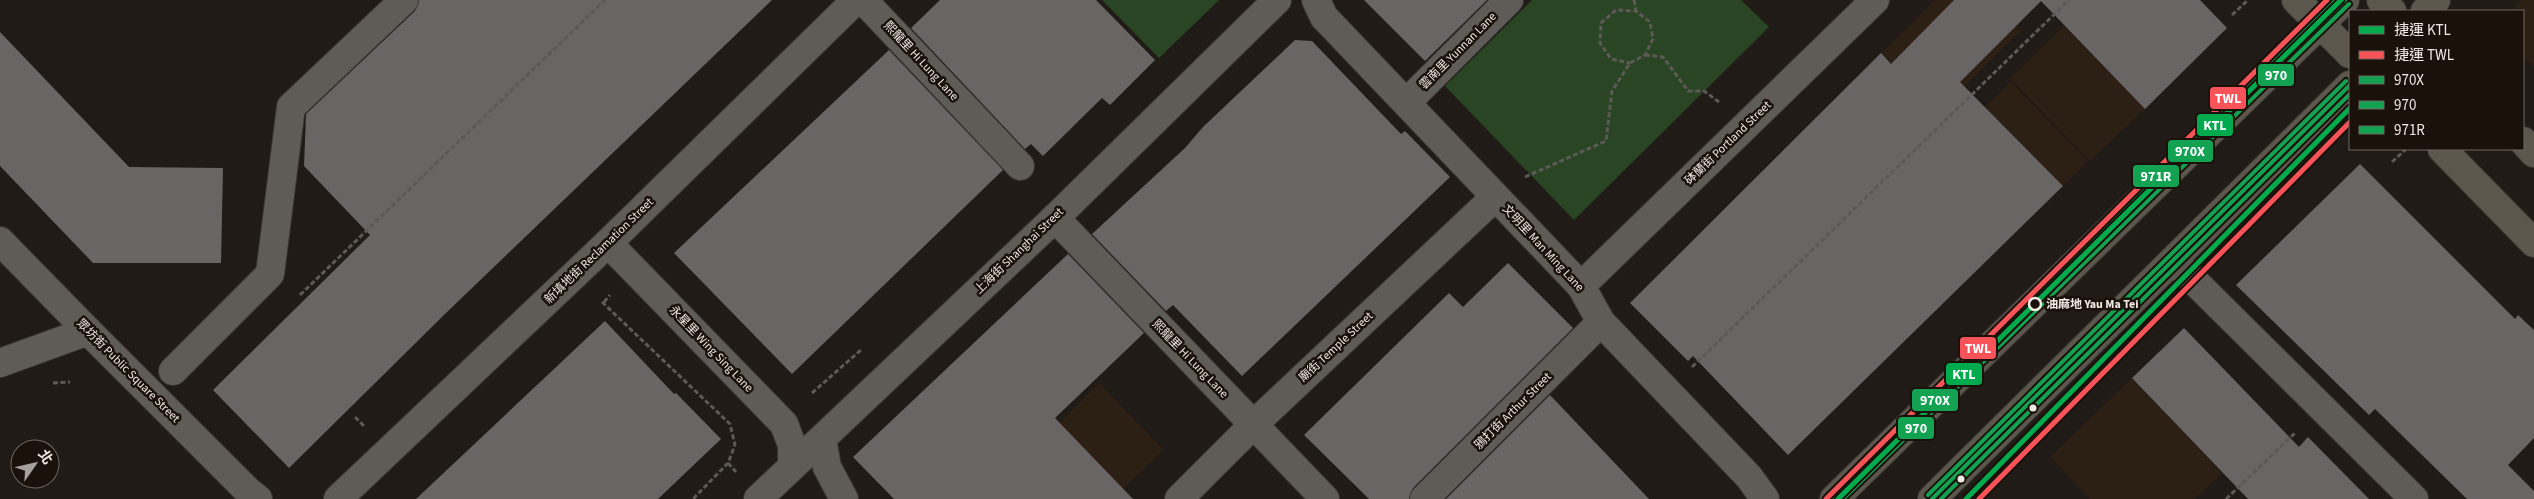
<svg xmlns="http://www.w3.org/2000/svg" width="2534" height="499" font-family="'Source Sans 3','Noto Sans TC',sans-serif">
  <rect width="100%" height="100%" fill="#201b16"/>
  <path fill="#2c1f14" d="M1935,0H1990L2021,31L1939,112L1881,53Z
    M2522,0H2534V67L2523,56V11H2510Z
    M2064,26L2145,109L2090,161L2010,78Z
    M2011,82L2088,161L2063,186L1985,107Z
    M2132,378L2222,473L2195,499H2090L2050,457Z
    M1099,383L1164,450L1123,489L1059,423Z"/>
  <path fill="#294524" d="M1102,0H1219L1159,58Z
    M1532,0H1741L1769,27L1574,220L1445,86Z"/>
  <path fill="#696565" d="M419,0H772L446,313L289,468L213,390L370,235L304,166L306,114L415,11Z
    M940,0H1096L1155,60L1110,105L1102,98L1043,156L1031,144L1025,149L911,28Z
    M1364,0H1487L1425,61Z
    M1954,0H2200L2227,28L2145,109L2041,1L1960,82L2063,186L1788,455L1693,356L1688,361L1630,303L1881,53L1891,64Z
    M0,32L129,167L223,168L221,263H93L0,166Z
    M1295,40L1312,41L1401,134L1405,131L1450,177L1242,376L1173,305L1166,311L1092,234L1185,148L1203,127Z
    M889,50L1003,170L792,374L674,253Z
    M2360,164L2515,319L2518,315L2534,330V438L2508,465L2534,491V499H2467L2375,409L2369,415L2236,285Z
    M1068,254L1144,333L1055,418L1133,499H894L853,457Z
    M1508,263L1573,328L1413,488L1409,499H1369L1304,435L1449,293L1463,307Z
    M605,321L674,394L676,393L721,439L658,499H416Z
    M2184,328L2299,447L2308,437L2369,499H2248L2132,378Z
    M1550,395L1649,499H1446Z"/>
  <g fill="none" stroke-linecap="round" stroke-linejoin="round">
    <defs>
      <path id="pedestrian" d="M1407,102L1509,0
        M173,371L270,274L291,107L404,0"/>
      <path id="minor" d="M863,0L1020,166
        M1316,0L1324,17L1581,286
        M1055,218L1325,499
        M2174,261L2414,499
        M1179,499L1253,425L1495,197
        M1424,499L1601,322"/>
      <path id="tertiary" d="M0,241L88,331
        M608,243L784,424L792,445V466
        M822,439L827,467L844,499
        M1765,499L1749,477L1601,322L1581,286L1875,0"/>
      <path id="secondary" d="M0,363L88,331L248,491L258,499
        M338,499L608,243L856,0
        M758,499L1055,218L1277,0"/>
      <path id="primary" d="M2296,0L2350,54
        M2381,0L2392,11
        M2425,11L2436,0
        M2523,141L2534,153
        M2442,149L2534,243
        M1834,499L2345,0
        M1932,499L2350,85"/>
    </defs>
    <use href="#pedestrian" stroke="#3b3634" stroke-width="30"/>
    <use href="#minor" stroke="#3b3634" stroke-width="30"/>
    <use href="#tertiary" stroke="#3b3634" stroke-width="30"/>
    <use href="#secondary" stroke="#3b3634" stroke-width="30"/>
    <use href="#primary" stroke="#3b3634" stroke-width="30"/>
    <path stroke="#5c5956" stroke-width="3" stroke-dasharray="5 2.5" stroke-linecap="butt" d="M1634,0L1636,11
      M2232,15L2248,0
      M1645,55L1663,57L1688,91H1704L1719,102
      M2392,162L2406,149
      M1525,177L1606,141L1612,91L1630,63L1645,55L1653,39L1650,22L1636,11L1616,10L1601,23L1600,43L1611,59L1630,63
      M300,295L605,0
      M602,302L730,424L735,445L728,463L693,499
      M604,302L610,295
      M1692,367L2069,0
      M53,383L70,382
      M812,393L862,349
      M355,417L364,426
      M728,463L736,472
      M2226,499L2296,432"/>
    <use href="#pedestrian" stroke="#5f5b57" stroke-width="28"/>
    <use href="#minor" stroke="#5f5b57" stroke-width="28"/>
    <use href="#tertiary" stroke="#5f5b57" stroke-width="28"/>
    <use href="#secondary" stroke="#5f5b57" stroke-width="28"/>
    <use href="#primary" stroke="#5b574d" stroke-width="28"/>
    <defs>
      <path id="bus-1" d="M1834,499L2345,0
        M1932,499L2350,85"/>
      <path id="bus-2" d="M1843,499L2349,4
        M1941,499L2350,94"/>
      <path id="bus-3" d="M1830,495L2336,0
        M1928,495L2346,81"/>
    </defs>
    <use href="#bus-1" stroke="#1a110a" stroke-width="8"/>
    <use href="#bus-2" stroke="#1a110a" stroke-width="8"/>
    <use href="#bus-3" stroke="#1a110a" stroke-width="8"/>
    <use href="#bus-1" stroke="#13a252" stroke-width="4"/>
    <use href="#bus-2" stroke="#13a252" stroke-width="4"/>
    <use href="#bus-3" stroke="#13a252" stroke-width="4"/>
    <defs>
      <path id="metro-1" d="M1838,499L2341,0
        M1966,499L2350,108"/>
      <path id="metro-2" d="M1826,499L2327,0
        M1979,499L2350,122"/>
    </defs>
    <use href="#metro-1" stroke="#1a110a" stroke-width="9"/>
    <use href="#metro-2" stroke="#1a110a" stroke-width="9"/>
    <use href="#metro-1" stroke="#00ab4e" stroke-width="5"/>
    <use href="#metro-2" stroke="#f75359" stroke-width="5"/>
  </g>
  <circle fill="#1a110a" stroke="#f0e9e4" stroke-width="2.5" cx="2035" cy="304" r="6"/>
  <g fill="#f0e9e4" stroke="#1a110a" stroke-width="2">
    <circle cx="2033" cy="408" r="4.5"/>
    <circle cx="1961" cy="479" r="4.5"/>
  </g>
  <g text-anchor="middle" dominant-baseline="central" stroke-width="5" stroke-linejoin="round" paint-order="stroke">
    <g font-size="12" fill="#f0e9e4" stroke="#1a110a">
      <text transform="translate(1458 51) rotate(-45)">雲南里 Yunnan Lane</text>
      <text transform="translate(921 61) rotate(47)">熙龍里 Hi Lung Lane</text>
      <text transform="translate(1728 143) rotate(-44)">砵蘭街 Portland Street</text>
      <text transform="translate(1543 248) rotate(47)">文明里 Man Ming Lane</text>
      <text transform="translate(599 251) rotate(-44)">新填地街 Reclamation Street</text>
      <text transform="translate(1019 251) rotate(-44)">上海街 Shanghai Street</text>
      <text transform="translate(1336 347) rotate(-43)">廟街 Temple Street</text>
      <text transform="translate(711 349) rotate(46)">永星里 Wing Sing Lane</text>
      <text transform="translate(1190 359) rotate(46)">熙龍里 Hi Lung Lane</text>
      <text transform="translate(128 371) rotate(45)">眾坊街 Public Square Street</text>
      <text transform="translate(1513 411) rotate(-45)">鴉打街 Arthur Street</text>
    </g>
    <g font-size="12" font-weight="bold" fill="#f0e9e4" stroke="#1a110a" text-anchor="start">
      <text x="2046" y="304">油麻地 Yau Ma Tei</text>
    </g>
  </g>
  <g stroke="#1a110a" stroke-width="2">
    <rect x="2257" y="63" width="38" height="24" rx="5" fill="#13a252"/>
    <rect x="2209" y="86" width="38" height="24" rx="5" fill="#f75359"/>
    <rect x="2196" y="113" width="38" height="24" rx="5" fill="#00ab4e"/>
    <rect x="2167" y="139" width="47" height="24" rx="5" fill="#13a252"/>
    <rect x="2132" y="164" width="48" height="24" rx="5" fill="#13a252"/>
    <rect x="1959" y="336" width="38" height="24" rx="5" fill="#f75359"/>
    <rect x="1945" y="362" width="38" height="24" rx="5" fill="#00ab4e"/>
    <rect x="1911" y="388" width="48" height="24" rx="5" fill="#13a252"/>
    <rect x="1897" y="416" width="38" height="24" rx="5" fill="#13a252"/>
  </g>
  <g font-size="14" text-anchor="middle" font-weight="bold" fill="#fff">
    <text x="2276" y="80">970</text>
    <text x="2228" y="103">TWL</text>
    <text x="2215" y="130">KTL</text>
    <text x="2190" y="156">970X</text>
    <text x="2156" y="181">971R</text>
    <text x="1978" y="353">TWL</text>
    <text x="1964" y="379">KTL</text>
    <text x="1935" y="405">970X</text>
    <text x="1916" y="433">970</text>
  </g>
  <rect x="2349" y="10" width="175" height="140" fill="#1a110a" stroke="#706761"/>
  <rect x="2359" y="26" width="25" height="8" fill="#00ab4e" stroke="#706761"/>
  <text x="2394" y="35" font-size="15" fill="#f0e9e4">捷運 KTL</text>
  <rect x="2359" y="51" width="25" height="8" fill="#f75359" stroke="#706761"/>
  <text x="2394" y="60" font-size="15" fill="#f0e9e4">捷運 TWL</text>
  <rect x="2359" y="76" width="25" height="8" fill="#13a252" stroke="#706761"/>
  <text x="2394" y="85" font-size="15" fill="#f0e9e4">970X</text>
  <rect x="2359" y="101" width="25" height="8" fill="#13a252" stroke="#706761"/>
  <text x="2394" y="110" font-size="15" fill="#f0e9e4">970</text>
  <rect x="2359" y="126" width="25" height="8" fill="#13a252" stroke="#706761"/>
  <text x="2394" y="135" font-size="15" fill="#f0e9e4">971R</text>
  <g transform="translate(35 464) rotate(56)"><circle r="24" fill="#1a110a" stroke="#706761"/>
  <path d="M0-4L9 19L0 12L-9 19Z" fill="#a7a19c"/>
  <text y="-8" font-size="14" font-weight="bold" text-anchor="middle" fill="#f0e9e4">北</text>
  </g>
</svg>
